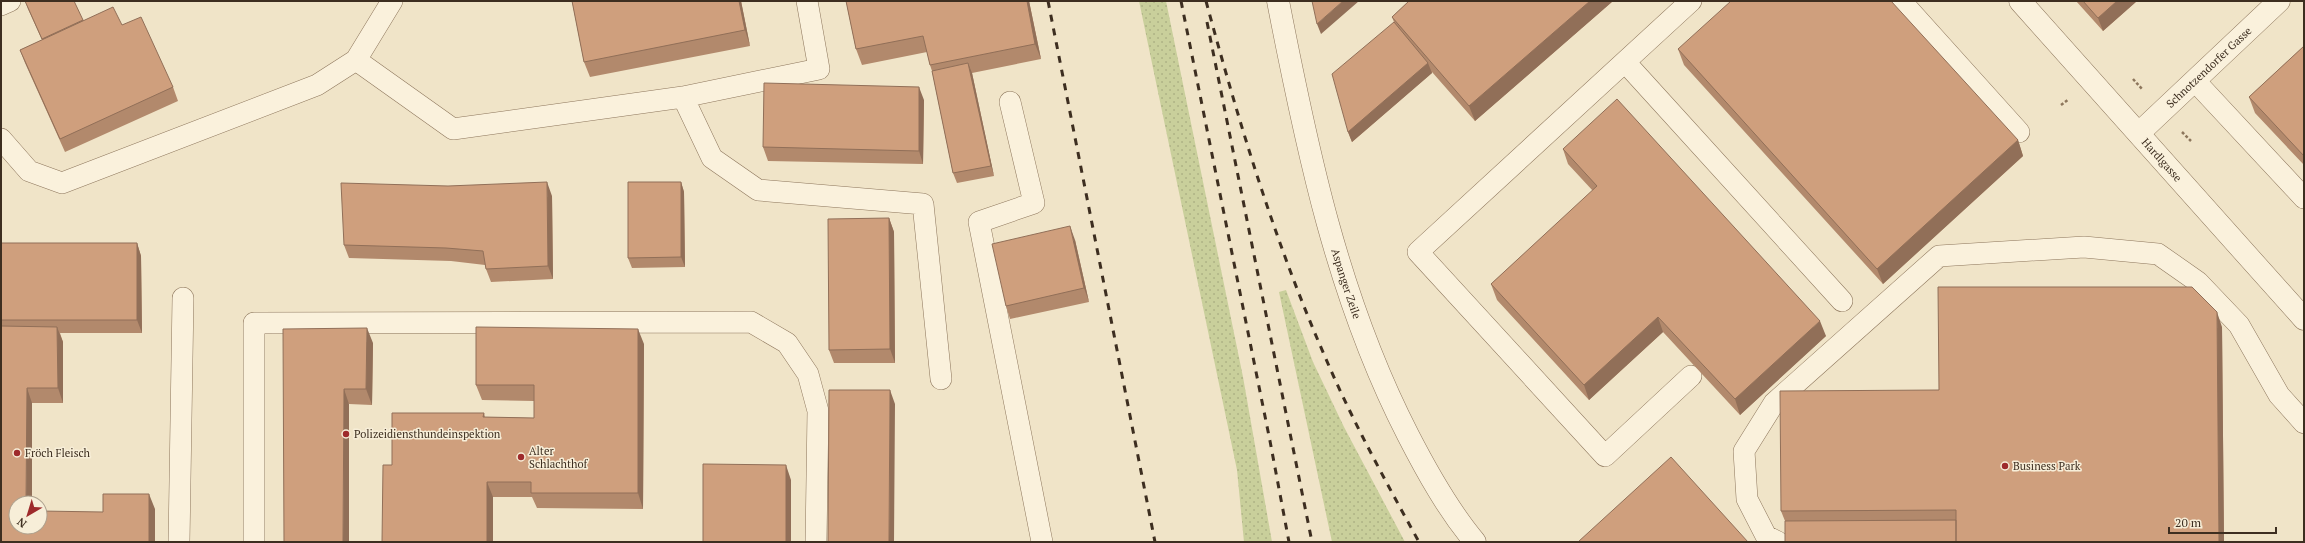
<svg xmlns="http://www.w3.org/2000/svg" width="2305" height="543" font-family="'PT Serif',serif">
  <defs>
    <pattern id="grass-dots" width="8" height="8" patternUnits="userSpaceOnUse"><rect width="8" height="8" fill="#c9cf9b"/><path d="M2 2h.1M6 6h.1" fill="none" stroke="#aeb285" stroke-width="1.8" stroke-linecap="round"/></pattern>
  </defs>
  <rect width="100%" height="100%" fill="#f0e4c8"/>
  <path fill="url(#grass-dots)" d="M1139,1H1166L1243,377L1272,542H1244L1237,470Z
    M1286,290L1313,362L1344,427L1405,542H1332L1279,292Z"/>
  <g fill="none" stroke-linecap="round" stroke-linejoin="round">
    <defs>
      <path id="lane" d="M1691,1L1418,252L1605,456L1691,376
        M1901,1L2019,132
        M1,5L10,1
        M356,60L453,129L683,97L819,69L807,1
        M1625,62L1842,301
        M2195,81L2304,198
        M683,97L712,158L758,190L923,204L941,379
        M1010,102L1034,203L979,222L1042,542
        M1,139L29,171L62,183L317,85L356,60L392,1
        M179,542L183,298
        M254,542V323L751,322L787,343L808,374L818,411L816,542
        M1778,542L1766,536L1747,499L1744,451L1774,403L1939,256L2084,247L2158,254L2198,282L2239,325L2279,395L2304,423"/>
      <g id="street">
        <path id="s1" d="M1278,1C1307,150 1338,299 1408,435C1427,472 1448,510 1475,542"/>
        <path id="s2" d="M2020,1L2304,319"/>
        <path id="s3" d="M2139,133L2279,1"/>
      </g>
    </defs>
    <use href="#lane" stroke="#8d765c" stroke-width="22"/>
    <use href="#street" stroke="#8d765c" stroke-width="23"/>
    <path stroke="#8d765c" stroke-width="2.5" stroke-dasharray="3 2" stroke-linecap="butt" d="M2133,79L2142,89
      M2061,105L2069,99
      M2182,132L2191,141"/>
    <use href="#lane" stroke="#faf1dc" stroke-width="21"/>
    <use href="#street" stroke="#faf1dc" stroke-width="22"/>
    <path stroke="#3d2e20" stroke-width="3" stroke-dasharray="7 7" stroke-linecap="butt" d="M1048,1L1155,542
      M1181,1L1270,441L1289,542
      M1206,1C1239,123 1275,243 1326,359C1353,422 1386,482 1419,542
      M1207,22L1312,542"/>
  </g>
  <path fill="#b2896c" d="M25,1L83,20L122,25L173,87L178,101L65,152L25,63L20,50L42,40L28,9Z
    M572,1H741L750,46L590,77L584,62Z
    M846,1H1029L1041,59L972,73L994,176L957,183L953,173L932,71L930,65L927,52L862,65L856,49Z
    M1409,1H1613L1475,121L1432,72V73L1352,142L1348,132L1394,22L1392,17Z
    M2076,1H2137L2103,31Z
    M2304,46V165L2255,113L2249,97Z
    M1678,49L2018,140L2023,156L1883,284L1684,65Z
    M924,100L923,164L768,161L763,147Z
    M1563,149L1826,336L1740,415L1663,332L1589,400L1497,300L1491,284L1593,191L1568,164Z
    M681,182L684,192L685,267L632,268L628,258Z
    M552,196L553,279L491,282L486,269L485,265L451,261L349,258L344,245Z
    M889,218L894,232L895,363H834L829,350Z
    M1075,240L1089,302L1010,319L1006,306Z
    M1,243H137L141,256L142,333H60L63,342V403H32L16,527L103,512L155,509L1,542Z
    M2222,327L2224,542H1785V521L1781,511L1939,390Z
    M283,329L373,343L372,405L349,404Z
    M644,344L643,509L537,508L532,497H493V542H382L392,465L484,413L485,417L534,418V401L482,400L476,385Z"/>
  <path fill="#916f58" d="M739,1H741L750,46L745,30Z
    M1027,1H1029L1041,59L1035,44Z
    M1343,1H1359L1321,34L1317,24Z
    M1590,1H1613L1475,121L1469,106Z
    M2117,1H2137L2103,31L2098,18Z
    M968,63L972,73L994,176L991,166Z
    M1428,63L1432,73L1352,142L1348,132Z
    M919,87L924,100L923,164L919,151Z
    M2018,140L2023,156L1883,284L1877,269Z
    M547,182L552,196L553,279L548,266Z
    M681,182L684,192L685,267L681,257Z
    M889,218L894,232L895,363L890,349Z
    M1070,226L1075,240L1089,302L1084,288Z
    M137,243L141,256L142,333L137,320Z
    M2217,312L2222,327L2224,542H2219Z
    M1658,317L1663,332L1589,400L1584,385Z
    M1820,321L1826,336L1740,415L1735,399Z
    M57,327L63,342V403L58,388Z
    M367,328L373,343L372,405L366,389Z
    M638,329L644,344L643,509L638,493Z
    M27,388L32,403V503H26Z
    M344,389L349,404V542H343Z
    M890,390L895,404L894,542H889Z
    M786,465L791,480V542H786Z
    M487,482L493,497V542H487Z
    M149,494L155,509V542H149Z"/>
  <path fill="#cf9f7d" stroke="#916f58" d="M25,1H74L83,20L42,39Z
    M572,1H739L745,30L584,62Z
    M846,1H1027L1035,44L930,65L923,36L856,49Z
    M1312,1H1343L1317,24Z
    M1409,1H1590L1469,106L1392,17Z
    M1731,1H1891L2018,140L1877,269L1678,49Z
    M2083,1H2117L2098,18Z
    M113,7L122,25L141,17L173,87L60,139L20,50Z
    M1394,22L1428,63L1348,132L1332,74Z
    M2304,46V156L2249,97Z
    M968,63L991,166L953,173L932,71Z
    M764,83L919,87V151L763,147Z
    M1617,99L1820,321L1735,399L1658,317L1584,385L1491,284L1597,186L1563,149Z
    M547,182L548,266L486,269L483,251L446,248L344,245L341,183L448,186Z
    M628,182H681V257L628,258Z
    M889,218L890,349L829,350L828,219Z
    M1070,226L1084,288L1006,306L992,244Z
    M1,243H137V320H1Z
    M1938,287H2192L2217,312L2219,542H1956V510L1781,511L1780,391L1939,390Z
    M1,326L57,327L58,388H27L26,503H16V527H40V511L103,512V494H149V542H1Z
    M476,327L638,329V493H531V482H487V542H382L383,465H392V413H484L483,417L534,418V385H476Z
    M367,328L366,389H344L343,542H284L283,329Z
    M829,390H890L889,542H828Z
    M1671,457L1748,542H1578Z
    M703,464L786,465V542H703Z
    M1956,520V542H1785V521Z"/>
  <g fill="#9e2a2b" stroke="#f7eed8" stroke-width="1.5">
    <circle cx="346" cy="434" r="4"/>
    <circle cx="17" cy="453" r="4"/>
    <circle cx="521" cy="457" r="4"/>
    <circle cx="2005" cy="466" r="4"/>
  </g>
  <g text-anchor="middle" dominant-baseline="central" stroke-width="3" stroke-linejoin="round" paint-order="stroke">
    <g font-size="11" fill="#3d2e20" stroke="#f7eed8">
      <text stroke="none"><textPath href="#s3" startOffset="96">Schnotzendorfer Gasse</textPath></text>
      <text stroke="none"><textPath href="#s2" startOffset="213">Hardlgasse</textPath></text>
      <text stroke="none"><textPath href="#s1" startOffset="291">Aspanger Zeile</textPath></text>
    </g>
    <g font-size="11" fill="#3d2e20" stroke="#f7eed8" text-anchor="start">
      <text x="354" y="434">Polizeidiensthundeinspektion</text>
      <text x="529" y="451">Alter<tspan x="529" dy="13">Schlachthof</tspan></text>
      <text x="25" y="453">Fröch Fleisch</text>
      <text x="2013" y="466">Business Park</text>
    </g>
  </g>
  <rect width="2305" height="543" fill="none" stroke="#3d2e20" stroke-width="4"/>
  <g transform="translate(28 515) rotate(218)"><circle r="19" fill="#f7eed8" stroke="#ada18e"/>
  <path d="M0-3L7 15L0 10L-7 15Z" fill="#9e2a2b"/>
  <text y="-6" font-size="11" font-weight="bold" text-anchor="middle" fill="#3d2e20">N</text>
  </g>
  <path d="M2169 527v6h107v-6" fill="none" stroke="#3d2e20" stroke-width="2"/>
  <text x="2175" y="527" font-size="12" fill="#3d2e20" stroke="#f7eed8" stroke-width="3" paint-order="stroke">20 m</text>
</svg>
